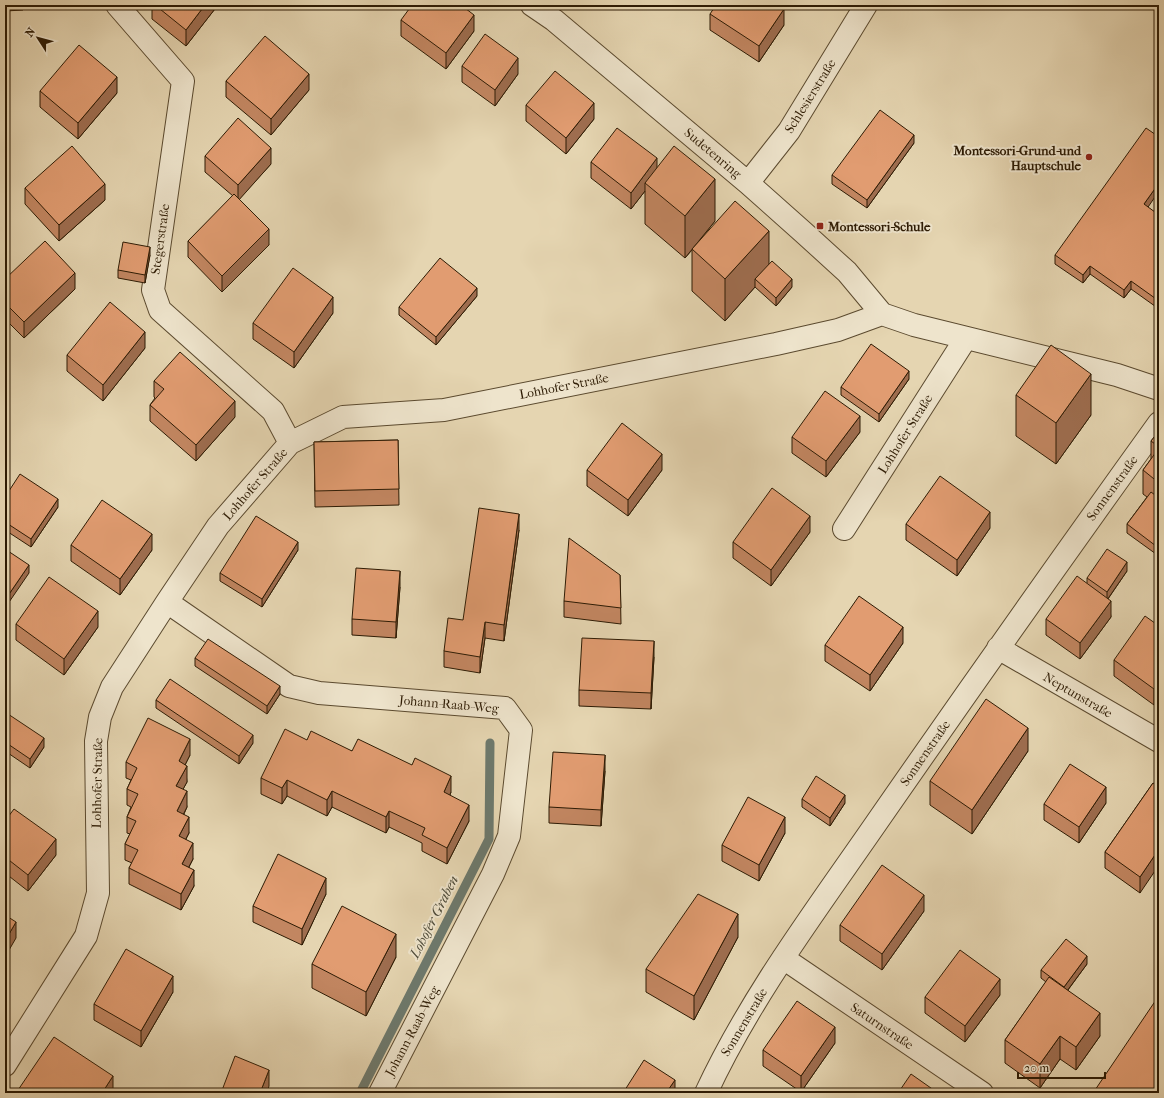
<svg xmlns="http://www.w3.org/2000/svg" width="1164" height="1098" font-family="'IM FELL French Canon',serif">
  <rect width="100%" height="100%" fill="#e5d5b1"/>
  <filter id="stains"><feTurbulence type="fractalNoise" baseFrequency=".005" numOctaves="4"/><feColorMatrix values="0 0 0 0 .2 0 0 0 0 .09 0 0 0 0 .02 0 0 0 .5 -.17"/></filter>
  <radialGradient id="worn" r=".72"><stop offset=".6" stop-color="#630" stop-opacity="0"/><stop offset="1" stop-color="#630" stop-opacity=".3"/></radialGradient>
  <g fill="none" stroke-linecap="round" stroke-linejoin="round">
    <path stroke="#6d796d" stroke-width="9" d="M360,1093L489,839L490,743"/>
    <defs>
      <path id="minor" d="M117,5L183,81L153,290L160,310L273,411L290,443
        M532,5L554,20L748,183L803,232L847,272L882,314
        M748,183L789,131L866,5
        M844,529L966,338
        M167,602L289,686L319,693L505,708L521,730L509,836L493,874L380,1093
        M998,648L1159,741
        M783,958L982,1093
        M5,1065L86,936L98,893L96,741L100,717L112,687L167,602L218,526L290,443L343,417L444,410L776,344L838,330L882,314L914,325L1117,375L1159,389
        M706,1093C751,996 817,909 877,822C970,688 1064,555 1159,423"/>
    </defs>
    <use href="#minor" stroke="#5b4a2f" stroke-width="24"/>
    <use href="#minor" stroke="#eee4cc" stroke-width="22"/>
  </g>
  <path fill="#c28661" stroke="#2d1b04" d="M5,5H23V10L5,11Z
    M152,5H218L186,46L152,19Z
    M710,14L784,25L759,62L710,30Z
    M401,20L474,31L446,69L401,36Z
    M462,66L518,74L495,106L462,82Z
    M226,81L309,90L271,135L226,97Z
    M40,91L117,93L78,139L40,107Z
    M526,105L594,119L566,154L526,121Z
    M914,143L867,208L832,184V175Z
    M205,156L271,164L239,199L269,245L222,292L188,257V241L233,196L205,172Z
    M591,162L657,168L715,221L699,241L769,265L792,287L776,306L755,287L725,321L692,291V250L685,258L645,224V191L631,209L591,178Z
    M25,188L105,200L59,241L25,204Z
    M1147,207L1159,215V309L1131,289L1124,298L1090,274L1083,283L1055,264V255Z
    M150,255L145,283L118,278V270Z
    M5,279L75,289L24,338L5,319Z
    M477,296L436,345L399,315V307Z
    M333,313L294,368L253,339V323Z
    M145,348L103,401L67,371V355Z
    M909,379L879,422L841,395V387Z
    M154,381L235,417L196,461L150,421V405L155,398L154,397Z
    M1016,395L1091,415L1056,464L1016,436Z
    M1159,431V550L1156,554L1127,533V524L1147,497L1143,494V470L1151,459V441Z
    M860,432L826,477L792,453V437Z
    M398,440L399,505L315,507L314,442Z
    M587,470H662L628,516L587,486Z
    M5,497L58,507L31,547L5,530Z
    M906,524L990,528L957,576L906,540Z
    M519,530L504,641L485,638L480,673L444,667V651Z
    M810,532L771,586L733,558V542Z
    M71,545L152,550L120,595L71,561Z
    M298,550L262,607L220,581V573Z
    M1127,571L1108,599L1111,617L1080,659L1046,635V619L1087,583V578Z
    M620,575L621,624L564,617V601Z
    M400,587L396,638L352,635V619Z
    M16,624L98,627L64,675L16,640Z
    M1159,626V698L1154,705L1114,676V660Z
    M903,643L870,691L825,661V645Z
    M654,657L651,709L579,706V690Z
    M195,658L280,694L267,714L195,666Z
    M156,700L253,743L239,764L156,708Z
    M5,712L44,747L30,768L5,751Z
    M307,740L352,751L451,792L450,795L469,821L447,864L422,851V843L389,827L386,833L332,807L327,816L287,796L282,804L261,794V778Z
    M1028,751L972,834L930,805V781Z
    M190,755L185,765L187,782L183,789L187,807L184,814L189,833L186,839L193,859L189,867L194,886L181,910L129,884V868L132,863L125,860V844L130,834L127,833V817L131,807L127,805V789L131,780L126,778V762Z
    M605,771L601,826L549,823V807Z
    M1153,783L1140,893L1105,868V852Z
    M802,799L845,803L830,826L802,807Z
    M1106,803L1079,843L1044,820V804Z
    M5,821L56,855L28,891L5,873Z
    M785,833L759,881L722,861V845Z
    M326,894L302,945L253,922V906Z
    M924,911L882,970L840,941V925Z
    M738,937L694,1020L646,992V969Z
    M396,957L366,1016L312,988V964Z
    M1087,964L1068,990L1100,1036L1076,1070L1060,1059L1040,1088L1005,1063V1040L1046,982L1041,978V970Z
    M173,992L141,1047L94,1020V1004Z
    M1000,995L965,1042L925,1013V997Z
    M835,1043L801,1092L763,1066V1050Z"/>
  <path fill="#9e6d4f" stroke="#2d1b04" d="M205,5H218L186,46V30Z
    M784,9V25L759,62V46Z
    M474,15V31L446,69V53Z
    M518,58V74L495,106V90Z
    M309,74V90L271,135V119Z
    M117,77V93L78,139V123Z
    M594,103V119L566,154V138Z
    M914,135V143L867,208V200Z
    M271,148V164L238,201V185Z
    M657,158V174L645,183V191L631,209V193Z
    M715,179V221L685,258V216Z
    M1159,183V191L1144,213V204Z
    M105,184V200L59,241V225Z
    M269,229V245L222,292V276Z
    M769,231V272L755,279V287L725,321V279Z
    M150,247V255L145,283V275Z
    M1090,266V274L1083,283V275Z
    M75,273V289L24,338V322Z
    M792,279V287L776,306V298Z
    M1131,281V289L1124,298V290Z
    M477,288V296L436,345V337Z
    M333,297V313L294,368V352Z
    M145,332V348L103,401V385Z
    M909,371V379L879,422V414Z
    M1091,374V415L1056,464V423Z
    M235,401V417L196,461V445Z
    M860,416V432L826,477V461Z
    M662,454V470L628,516V500Z
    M58,499V507L31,547V539Z
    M990,512V528L957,576V560Z
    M519,514V530L504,641V625Z
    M810,516V532L771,586V570Z
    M152,534V550L120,595V579Z
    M298,542V550L262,607V599Z
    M1159,542V550L1156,554V546Z
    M1127,562V571L1107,600V592Z
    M29,565V573L5,608V600Z
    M400,571V587L396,638V622Z
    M1111,601V617L1080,659V643Z
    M98,611V627L64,675V659Z
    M485,622V638L480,673V657Z
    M903,627V643L870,691V675Z
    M654,641V657L651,709V693Z
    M1159,682V698L1154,705V689Z
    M280,686V694L267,714V706Z
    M1028,728V751L972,834V810Z
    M253,735V743L239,764V756Z
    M44,738V747L30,768V759Z
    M190,739V755L179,777V761Z
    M605,755V771L601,826V810Z
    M187,766V782L176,802V786Z
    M451,776V792L444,808V792Z
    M287,780V796L282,804V788Z
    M1106,787V803L1079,843V827Z
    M187,791V807L177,827V811Z
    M332,791V807L327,816V800Z
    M845,795V803L830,826V818Z
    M469,805V821L447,864V848Z
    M389,811V827L386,833V817Z
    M189,817V833L179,852V836Z
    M785,817V833L759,881V865Z
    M56,839V855L28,891V875Z
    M193,843V859L182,880V864Z
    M1159,849V865L1140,893V877Z
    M194,870V886L181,910V894Z
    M326,878V894L302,945V929Z
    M924,895V911L882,970V954Z
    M738,914V937L694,1020V996Z
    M16,922V938L5,957V941Z
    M396,934V957L366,1016V992Z
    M1087,956V964L1064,995V987Z
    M173,976V992L141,1047V1031Z
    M1000,979V995L965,1042V1026Z
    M1100,1013V1036L1076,1070V1047Z
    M835,1027V1043L801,1092V1076Z
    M1060,1036V1059L1040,1088V1064Z
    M269,1070V1086L267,1093H260Z
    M113,1076V1093H102Z
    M675,1080V1093H666Z
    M1159,1085V1093H1153Z"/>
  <path fill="#e19c71" stroke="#2d1b04" d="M155,5H205L186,30Z
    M412,5H461L474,15L446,53L401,20Z
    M716,5H778L784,9L759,46L710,14Z
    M485,34L518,58L495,90L462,66Z
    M265,36L309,74L271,119L226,81Z
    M79,45L117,77L78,123L40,91Z
    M555,71L594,103L566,138L526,105Z
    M880,110L914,135L867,200L832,175Z
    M238,118L271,148L238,185L205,156Z
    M617,128L657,158L631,193L591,162Z
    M1146,128L1159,137V183L1144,204L1159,215V301L1131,281L1124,290L1090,266L1083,275L1055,255Z
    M72,146L105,184L59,225L25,188Z
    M674,146L715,179L685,216L645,183Z
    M234,194L269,229L222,276L188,241Z
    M735,201L769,231L725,279L692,249Z
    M45,241L75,273L24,322L5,303V279Z
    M123,242L150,247L145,275L118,270Z
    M440,258L477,288L436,337L399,307Z
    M772,261L792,279L776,298L755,279Z
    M293,268L333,297L294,352L253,323Z
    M110,302L145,332L103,385L67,355Z
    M871,344L909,371L879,414L841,387Z
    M1051,345L1091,374L1056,423L1016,395Z
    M180,352L235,401L196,445L150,405L164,389L154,381Z
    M825,391L860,416L826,461L792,437Z
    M622,423L662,454L628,500L587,470Z
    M1159,431V447L1151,441Z
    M398,440L399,489L315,491L314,442Z
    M1159,448V483L1143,470Z
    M20,474L58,499L31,539L5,522V497Z
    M940,476L990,512L957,560L906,524Z
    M772,488L810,516L771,570L733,542Z
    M1151,492L1159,498V542L1156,546L1127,524Z
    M102,500L152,534L120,579L71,545Z
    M479,508L519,514L504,625L485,622L480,657L444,651L448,618L463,620Z
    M256,516L298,542L262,599L220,573Z
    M569,538L620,575L621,608L564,601Z
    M5,549L29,565L5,600Z
    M1107,549L1127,562L1107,592L1087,578Z
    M356,568L400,571L396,622L352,619Z
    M1077,576L1111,601L1080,643L1046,619Z
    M49,577L98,611L64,659L16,624Z
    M859,596L903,627L870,675L825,645Z
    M1145,616L1159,626V682L1154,689L1114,660Z
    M582,638L654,641L651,693L579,690Z
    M208,639L280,686L267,706L195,658Z
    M170,679L253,735L239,756L156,700Z
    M986,699L1028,728L972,810L930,781Z
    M5,712L44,738L30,759L5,742Z
    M148,718L190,739L179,761L187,766L176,786L187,791L177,811L189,817L179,836L193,843L182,864L194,870L181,894L129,868L138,850L125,844L136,821L127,817L138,794L127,789L137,768L126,762Z
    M285,729L307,740L311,731L352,751L358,739L412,765L415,758L451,776L444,792L469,805L447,848L422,835L425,828L389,811L386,817L332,791L327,800L287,780L282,788L261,778Z
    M553,752L605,755L601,810L549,807Z
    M1070,764L1106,787L1079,827L1044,804Z
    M816,776L845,795L830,818L802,799Z
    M1153,783L1159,786V849L1140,877L1105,852Z
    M748,797L785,817L759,865L722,845Z
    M14,809L56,839L28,875L5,857V821Z
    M278,854L326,878L302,929L253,906Z
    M882,865L924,895L882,954L840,925Z
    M698,894L738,914L694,996L646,969Z
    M342,906L396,934L366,992L312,964Z
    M5,915L16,922L5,941Z
    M1066,939L1087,956L1064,987L1041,970Z
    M126,949L173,976L141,1031L94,1004Z
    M960,950L1000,979L965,1026L925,997Z
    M1049,977L1100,1013L1076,1047L1060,1036L1040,1064L1005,1040Z
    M1158,997H1159V1085L1153,1093H1093Z
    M797,1001L835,1027L801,1076L763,1050Z
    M54,1037L113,1076L102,1093H16Z
    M235,1056L269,1070L260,1093H221Z
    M644,1060L675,1080L666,1093H623Z
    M911,1074L938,1093H898Z"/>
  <g fill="#8f2418" stroke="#eee4cc" stroke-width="1.5">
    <circle cx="1089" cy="157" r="4"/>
    <rect x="816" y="222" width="8" height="8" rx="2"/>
  </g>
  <g text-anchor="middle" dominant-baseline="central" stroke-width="4" stroke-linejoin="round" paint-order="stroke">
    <g font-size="13" fill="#2d1b04" stroke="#eee4cc">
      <text transform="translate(810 96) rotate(-58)">Schlesierstraße</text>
      <text transform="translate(713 153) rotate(40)">Sudetenring</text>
      <text transform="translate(160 239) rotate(-82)">Stegerstraße</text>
      <text transform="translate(564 386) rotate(-11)">Lohhofer Straße</text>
      <text transform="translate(905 434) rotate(-58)">Lohhofer Straße</text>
      <text transform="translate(255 484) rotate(-49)">Lohhofer Straße</text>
      <text transform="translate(1112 488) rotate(-54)">Sonnenstraße</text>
      <text transform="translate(1078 695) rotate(30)">Neptunstraße</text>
      <text transform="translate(449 704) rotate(5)">Johann-Raab-Weg</text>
      <text transform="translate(925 753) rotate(-55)">Sonnenstraße</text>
      <text transform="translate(97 783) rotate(-89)">Lohhofer Straße</text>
      <text transform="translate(744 1022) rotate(-59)">Sonnenstraße</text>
      <text transform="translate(882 1026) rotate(34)">Saturnstraße</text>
      <text transform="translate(412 1031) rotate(-62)">Johann-Raab-Weg</text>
    </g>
    <g font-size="13" font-weight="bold" fill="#2d1b04" stroke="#eee4cc" text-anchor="end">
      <text x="1081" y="150">Montessori-Grund-und<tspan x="1081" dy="15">Hauptschule</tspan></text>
      <text x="828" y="226" text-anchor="start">Montessori-Schule</text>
    </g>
    <g font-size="14" font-style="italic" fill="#4d4a39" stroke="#eee4cc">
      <text transform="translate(434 917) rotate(-63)">Lohofer Graben</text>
    </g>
  </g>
  <rect width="1164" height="1098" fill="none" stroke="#e5d5b1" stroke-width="20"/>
  <rect x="6" y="6" width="1152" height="1086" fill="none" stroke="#2d1b04" stroke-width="2"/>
  <rect x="10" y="10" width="1144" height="1078" fill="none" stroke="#2d1b04"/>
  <g transform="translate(38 38) rotate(306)" stroke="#eee4cc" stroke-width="3" paint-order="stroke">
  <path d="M0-3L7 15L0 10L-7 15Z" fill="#2d1b04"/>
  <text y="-6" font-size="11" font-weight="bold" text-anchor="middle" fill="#2d1b04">N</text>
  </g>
  <path d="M1018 1072v6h87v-6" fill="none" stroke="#2d1b04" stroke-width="2"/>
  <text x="1024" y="1072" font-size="12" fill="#2d1b04" stroke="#eee4cc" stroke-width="3" paint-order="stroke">20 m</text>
  <rect width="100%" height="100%" filter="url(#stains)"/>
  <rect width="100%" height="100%" fill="url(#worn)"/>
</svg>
